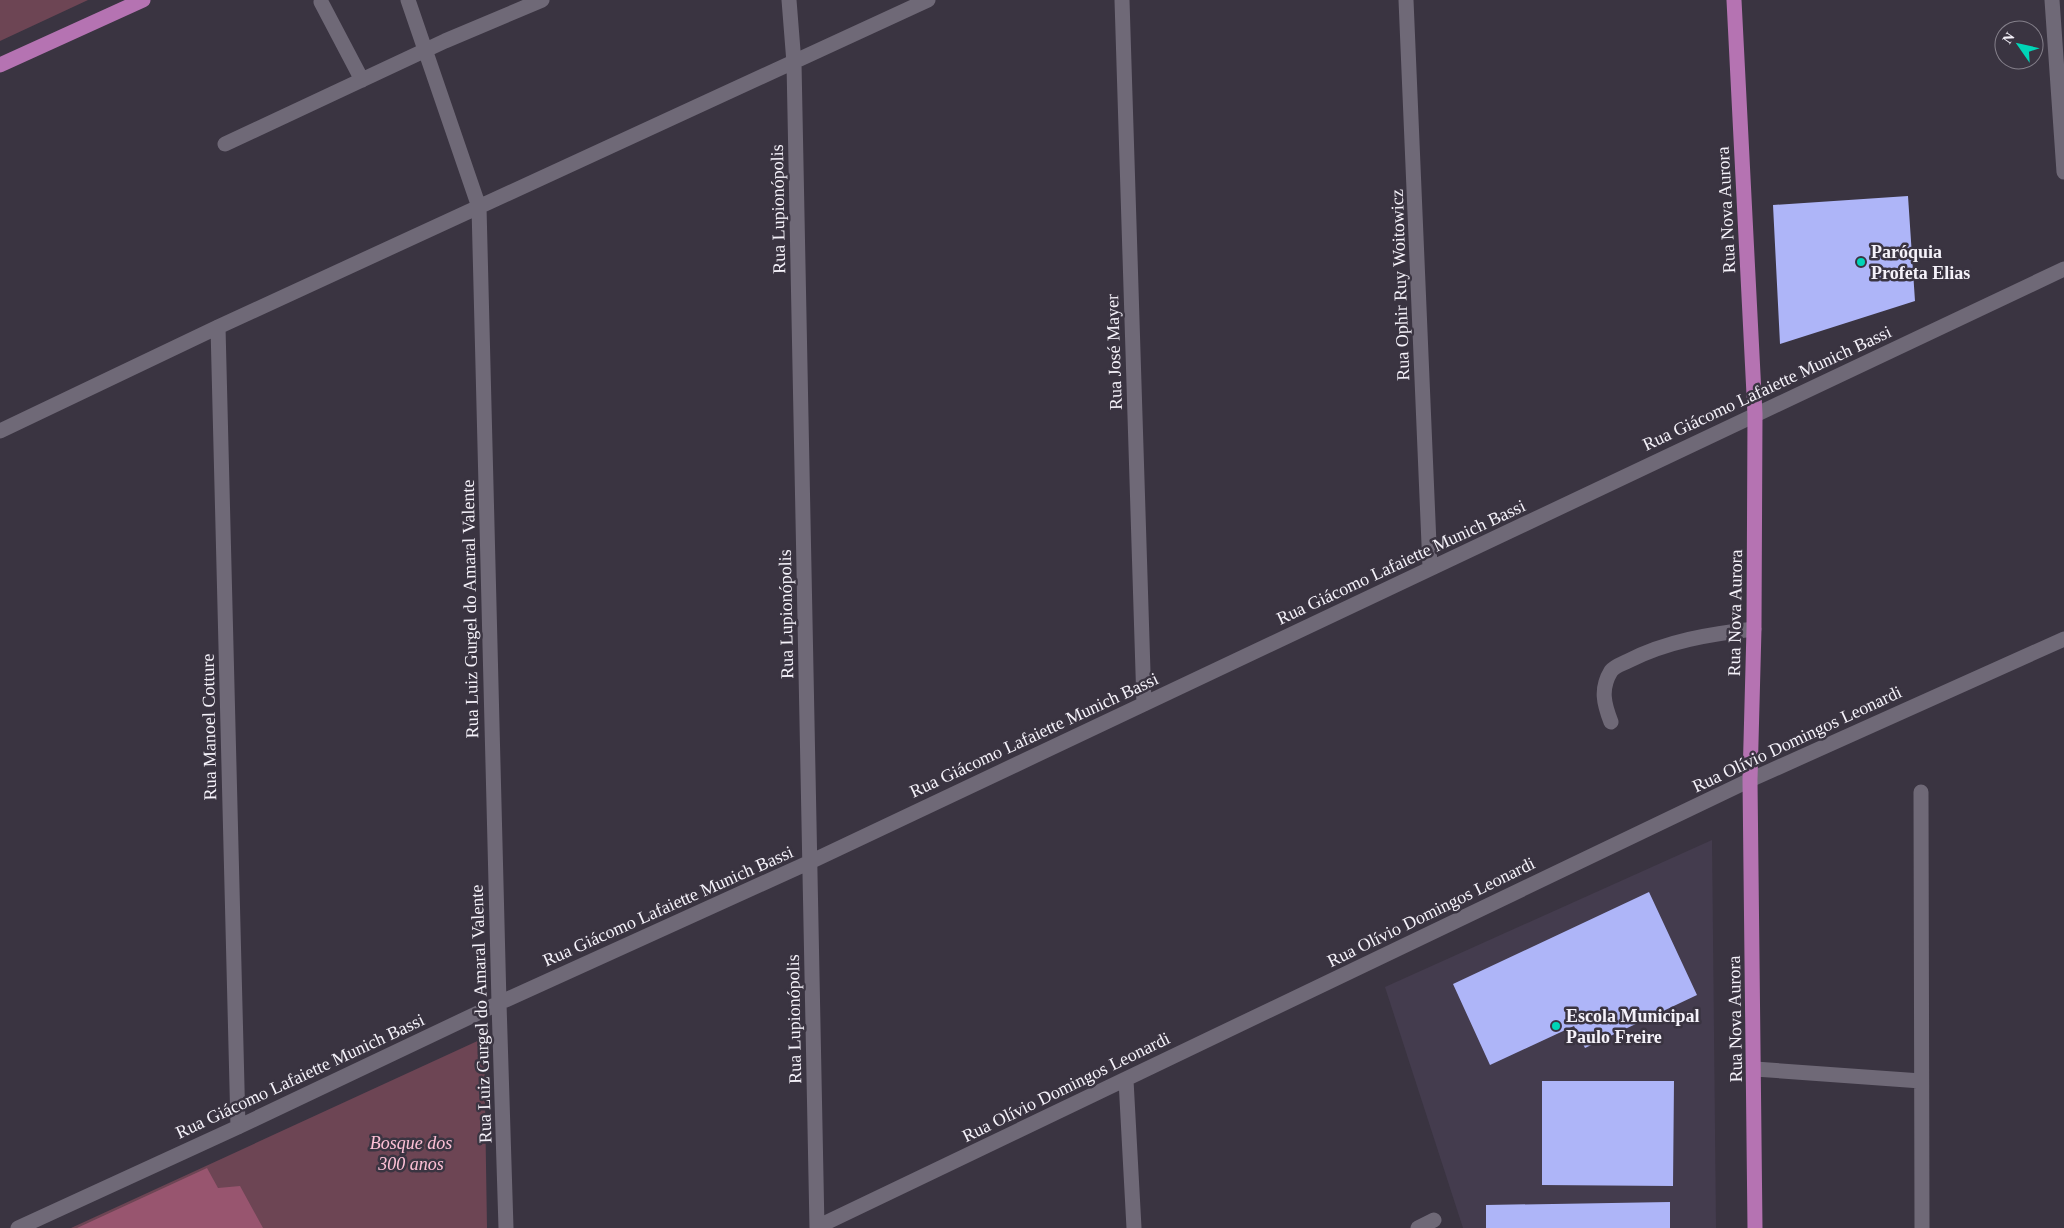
<svg xmlns="http://www.w3.org/2000/svg" width="2064" height="1228" font-family="'Times New Roman',serif">
  <rect width="100%" height="100%" fill="#3a3441"/>
  <path fill="#443c4e" d="M1712,840L1716,1228H1463L1385,987Z"/>
  <path fill="#6d4554" d="M0,0H88L0,41Z
    M484,1038L487,1228H71Z"/>
  <path fill="#98556f" d="M207,1168L218,1188L240,1186L263,1228H77Z"/>
  <path fill="#aeb5f8" d="M1908,196L1915,301L1780,344L1773,205Z
    M1649,892L1697,995L1585,1048L1574,1026L1490,1065L1453,984Z
    M1542,1081H1674L1673,1186L1542,1185Z
    M1670,1202V1228H1486V1205Z"/>
  <g fill="none" stroke-linecap="round" stroke-linejoin="round">
    <path stroke="#6f6977" stroke-width="15" d="M408,0L479,207L499,1003L506,1228
      M789,0L794,63L817,1228
      M1122,0L1144,704
      M1406,0L1430,568
      M2052,0L2064,172
      M321,2L362,80
      M225,144L445,41L542,0
      M218,327L238,1127
      M0,431L218,327L928,0
      M1611,722C1604,704 1600,689 1611,671C1615,666 1622,664 1628,661C1667,641 1710,634 1754,629
      M1921,792L1922,1228
      M1755,1069L1921,1081
      M1126,1080L1134,1228
      M817,1227L1750,780L2064,639
      M18,1228L238,1127L499,1003L810,862L2064,269
      M1418,1228L1434,1220"/>
    <path stroke="#b573b2" stroke-width="15" d="M1734,0L1755,414L1754,629L1750,780L1755,1228
      M0,65L143,0"/>
  </g>
  <g fill="#00d5b7" stroke="#3a3441" stroke-width="2">
    <circle cx="1861" cy="262" r="5"/>
    <circle cx="1556" cy="1026" r="5"/>
  </g>
  <g text-anchor="middle" dominant-baseline="central" stroke-width="5" stroke-linejoin="round" paint-order="stroke">
    <g font-size="18" fill="#f5f2fa" stroke="#3a3441">
      <text transform="translate(778 209) rotate(-91)">Rua Lupionópolis</text>
      <text transform="translate(1726 210) rotate(-93)">Rua Nova Aurora</text>
      <text transform="translate(1400 285) rotate(-92)">Rua Ophir Ruy Woitowicz</text>
      <text transform="translate(1114 352) rotate(-92)">Rua José Mayer</text>
      <text transform="translate(1767 388) rotate(-25)">Rua Giácomo Lafaiette Munich Bassi</text>
      <text transform="translate(1401 562) rotate(-25)">Rua Giácomo Lafaiette Munich Bassi</text>
      <text transform="translate(470 609) rotate(-91)">Rua Luiz Gurgel do Amaral Valente</text>
      <text transform="translate(1735 613) rotate(-89)">Rua Nova Aurora</text>
      <text transform="translate(786 614) rotate(-91)">Rua Lupionópolis</text>
      <text transform="translate(209 727) rotate(-91)">Rua Manoel Cotture</text>
      <text transform="translate(1034 735) rotate(-25)">Rua Giácomo Lafaiette Munich Bassi</text>
      <text transform="translate(1797 739) rotate(-25)">Rua Olívio Domingos Leonardi</text>
      <text transform="translate(668 906) rotate(-24)">Rua Giácomo Lafaiette Munich Bassi</text>
      <text transform="translate(1431 912) rotate(-26)">Rua Olívio Domingos Leonardi</text>
      <text transform="translate(481 1014) rotate(-92)">Rua Luiz Gurgel do Amaral Valente</text>
      <text transform="translate(794 1019) rotate(-91)">Rua Lupionópolis</text>
      <text transform="translate(1735 1019) rotate(-91)">Rua Nova Aurora</text>
      <text transform="translate(300 1076) rotate(-25)">Rua Giácomo Lafaiette Munich Bassi</text>
      <text transform="translate(1066 1087) rotate(-26)">Rua Olívio Domingos Leonardi</text>
    </g>
    <g font-size="18" font-weight="bold" fill="#f5f2fa" stroke="#3a3441" text-anchor="start">
      <text x="1871" y="252">Paróquia<tspan x="1871" dy="21">Profeta Elias</tspan></text>
      <text x="1566" y="1016">Escola Municipal<tspan x="1566" dy="21">Paulo Freire</tspan></text>
    </g>
    <g font-size="18" font-style="italic" fill="#fdc0d6" stroke="#3a3441">
      <text x="411" y="1143">Bosque dos<tspan x="411" dy="21">300 anos</tspan></text>
    </g>
  </g>
  <g transform="translate(2019 45) rotate(304)"><circle r="24" fill="#3a3441" stroke="#85808b"/>
  <path d="M0-4L9 19L0 12L-9 19Z" fill="#00d5b7"/>
  <text y="-8" font-size="14" font-weight="bold" text-anchor="middle" fill="#f5f2fa">N</text>
  </g>
</svg>
